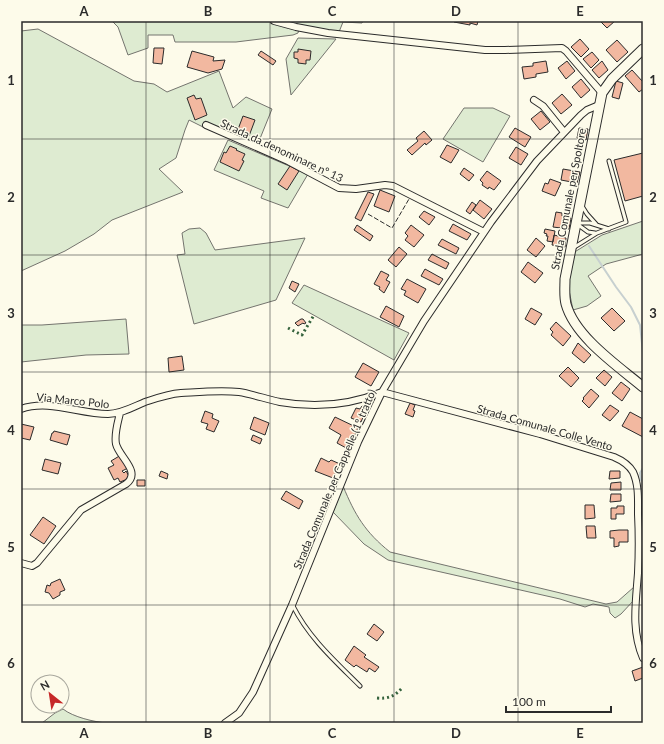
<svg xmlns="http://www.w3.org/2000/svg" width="664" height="744" font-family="Lato,sans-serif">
  <rect width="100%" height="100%" fill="#fdfbea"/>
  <path fill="#deebd1" stroke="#74746e" d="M112,21H363L362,23L343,22L339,32L300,25L298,33L293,35L236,42H175L173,35H148V48L128,55L118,27Z
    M38,29L134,81L154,84L167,92L219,71L233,108L246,97L272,109L257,146L207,124L205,128L189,120L185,130L176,158L159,169L183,192L112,220L94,234L65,251L21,271V31Z
    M298,38L336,39L291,95L286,59Z
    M464,108H493L510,116L483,162L443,139Z
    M228,140L308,174L288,208L261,198L264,191L214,170Z
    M643,221V254L606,264L588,276L601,296L587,306L573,310L567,280L573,253L602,235Z
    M200,228L206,233L215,250L305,238L276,300L194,324L177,255L185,254L182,233L189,229Z
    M304,285L409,333L394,360L292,303Z
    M126,319L129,354L86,355L21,362V325H42Z
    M343,486C355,515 365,532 390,552L606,604L617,602L634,587V600L621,614L615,618L610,613L609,607L593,604L585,607L560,599L388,560L364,544L333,512Z
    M63,709C73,717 94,722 107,723H42L55,713Z"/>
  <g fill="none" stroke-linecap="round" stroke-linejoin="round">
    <path stroke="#c7d0d0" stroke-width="2" d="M589,246L616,287L631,307L640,325L643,353
      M643,468L640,473L641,480L643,481"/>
  </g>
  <path fill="#f2b8a0" stroke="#2b2b2b" d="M454,21H478L477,25L470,23V25L454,22Z
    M600,21H615L607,28Z
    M580,39L589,49L581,57L571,47Z
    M617,40L628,52L617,62L606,50Z
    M154,48H164L162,64L153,63Z
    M298,49L311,51L310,60H306V64L298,63V59L294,58V52H298Z
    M192,51L214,57L213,61L225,60L222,69L208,73L187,67Z
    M261,51L276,61L273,65L258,55Z
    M592,52L599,60L591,68L583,59Z
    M546,61L548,72L536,74V77L524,79L522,67L533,66V63Z
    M567,61L575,71L566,79L558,68Z
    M602,61L608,70L599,78L592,70Z
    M632,70L643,82V89L639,92L625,76Z
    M581,79L590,90L581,98L572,87Z
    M616,81L623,83L619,99L612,97Z
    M562,94L572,105L561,114L552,103Z
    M194,95L196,99L201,98L207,115L195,120L187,98Z
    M541,111L550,122L540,130L531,119Z
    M243,116L255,120L249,136L237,132Z
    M515,128L531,137L525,147L509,137Z
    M579,128L588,129L586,140L577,138Z
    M424,131L432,140L426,145L425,143L412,155L407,150L418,141L416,138Z
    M447,145L459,150L451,163L440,157Z
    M230,146L237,149L236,150L245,154L242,160L244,161L239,171L220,162L224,152L226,153Z
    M516,147L528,154L521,165L509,158Z
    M643,153V196L625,201L614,160Z
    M290,166L299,171L287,190L278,184Z
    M464,168L474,175L469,181L460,174Z
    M563,169L580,172L577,183L561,180Z
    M487,171L501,181L494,190L489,187L488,189L482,185L483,183L480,180Z
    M550,179L561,183L555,196L542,191L545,183L548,184Z
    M380,190L395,196L389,212L374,206Z
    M368,192L374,194L361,221L355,218Z
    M480,200L492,209L484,219L473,210Z
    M472,202L476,205L470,214L466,211Z
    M424,211L435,217L429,225L419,217Z
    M556,212L562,213V216L571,218L569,229L553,227Z
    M453,224L471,234L467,240L449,231Z
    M357,225L373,236L370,241L354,230Z
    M411,225L424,235L414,247L405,240L408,236L405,233Z
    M545,229L555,231L553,242L547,241L548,236H546L547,234L544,233Z
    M554,235L566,238L565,247L552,245Z
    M536,238L545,246L536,257L527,250Z
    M442,239L459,248L456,254L438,245Z
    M399,247L407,254L396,267L388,260Z
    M432,254L449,263L446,269L428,260Z
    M528,262L543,273L535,283L521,272Z
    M425,269L443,279L439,285L421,276Z
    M381,271L389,275L386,280L390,282L384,293L379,289L380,287L374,284Z
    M407,279L426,289L418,303L404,295L406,291L401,289Z
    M292,281L299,284L295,292L289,288Z
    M386,306L404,316L399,327L380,317Z
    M531,308L542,314L535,325L525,319Z
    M612,308L625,321L614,331L601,318Z
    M301,319H303L306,323L304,324L303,323L298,326L295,323Z
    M556,322L571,336L563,346L551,335L553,332L550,329Z
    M578,343L591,355L584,363L572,353Z
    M182,356L184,370L169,372L168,358Z
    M363,363L379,372L371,386L355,377Z
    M568,367L579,378L571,387L559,376Z
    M604,370L612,377L605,386L596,378Z
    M621,382L630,389L622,401L612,393Z
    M591,389L599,396L589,408L582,401L584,399L583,398Z
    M410,403L415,405L413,410L415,411L413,417L405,414Z
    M610,405L619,411L610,421L602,415Z
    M362,406L367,408L361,422L351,418L356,408L360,409Z
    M205,411L213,414L212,418L219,421L214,432L206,429L208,424L201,422Z
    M630,412L643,419V437L622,426Z
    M254,417L269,423L265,435L250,429Z
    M335,417L358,428L348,449L337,443L341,435L329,428Z
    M21,424L34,427L30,440L21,438Z
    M54,431L70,435L67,445L50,440L52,433H53Z
    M253,435L262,439L260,444L251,440Z
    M121,455L128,468L122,471L124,473L126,471L130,478L120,482L118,478L114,480L108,468L114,465L111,461Z
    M321,458L329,462L331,460L340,464L333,478L315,471Z
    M45,459L61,463L58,474L42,470Z
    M161,471L168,474L167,479L159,476Z
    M610,471H620V478L609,479Z
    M137,480H145V486H137Z
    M621,482V490H610L611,483Z
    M286,491L303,501L299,509L281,499Z
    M611,494H621V501L610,502Z
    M585,505H594L595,518L585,519Z
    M617,506H624V514H616V519H611V508H617Z
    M43,517L56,526L44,544L30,535Z
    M586,526H595L596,538H587Z
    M619,530H628V542H619V546L614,547V538H610V531Z
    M60,579L65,590L60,592V595L53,599L49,593L45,592L47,585L50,586L51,583Z
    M374,624L384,632L377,641L367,634Z
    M354,646L366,655L364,657L379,667L375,672L369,668L367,672L356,665L354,667L345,660Z
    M643,667V678L635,681L632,671Z"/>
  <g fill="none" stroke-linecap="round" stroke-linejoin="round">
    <defs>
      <path id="lane" d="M582,206L587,214L596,224
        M577,223H590L609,229
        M577,224L588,232L595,233
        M573,248L597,233L626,222L609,161
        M293,606C309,638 335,661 360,686"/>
      <path id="street" d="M274,21L296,27L328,33L485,50H505L562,48L566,51L602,93
        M534,100L543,106L564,132
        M206,125L288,161L339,188L356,189L385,185L393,186L484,232
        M21,409C49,399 79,414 108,414C121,414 133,407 145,402C157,398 168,394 181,393C199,392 220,390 239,392C252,394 266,399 280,402C314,408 350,405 382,392L540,434L614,457C621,460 629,465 633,472C639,485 638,500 638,514C639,534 639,553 638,573C636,602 631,630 643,658
        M21,563L32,566L37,563L81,510L126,484C142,472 119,457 116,444C114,434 118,422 120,413
        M225,723L239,713L253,692L292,605L358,442L382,392L424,321L491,222L537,161L581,115L587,110L599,105"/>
      <path id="secondary" d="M643,49L612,79L602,93L565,279C565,287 564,296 566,304C575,337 618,366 643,387"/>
    </defs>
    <use href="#lane" stroke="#2b2b2b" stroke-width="5"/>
    <use href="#street" stroke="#2b2b2b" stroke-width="8"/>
    <use href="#secondary" stroke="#2b2b2b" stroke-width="11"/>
    <use href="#lane" stroke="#fdfbea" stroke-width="3"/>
    <use href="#street" stroke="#fdfbea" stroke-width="6"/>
    <use href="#secondary" stroke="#fdfbea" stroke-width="9"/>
    <path stroke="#34623c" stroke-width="3" stroke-dasharray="2 3" stroke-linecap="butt" d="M288,328L302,335L314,315
      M377,698C389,699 395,696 403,687"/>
    <path stroke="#2b2b2b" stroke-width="1" stroke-dasharray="5 2" stroke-linecap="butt" d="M368,214L392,228L409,199"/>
  </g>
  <path fill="none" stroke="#2b2b2b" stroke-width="1" stroke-opacity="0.55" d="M146,21V723M270,21V723M394,21V723M518,21V723M21,139H643M21,255H643M21,372H643M21,489H643M21,605H643"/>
  <g text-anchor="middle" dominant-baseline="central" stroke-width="3" stroke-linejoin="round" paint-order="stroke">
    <g font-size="11" fill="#2b2b2b" stroke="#fdfbea">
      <text transform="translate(282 150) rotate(25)">Strada da denominare nº 13</text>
      <text transform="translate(568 199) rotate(-79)">Strada Comunale per Spoltore</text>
      <text transform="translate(73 400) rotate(6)">Via Marco Polo</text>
      <text transform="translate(545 427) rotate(16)">Strada Comunale Colle Vento</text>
      <text transform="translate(334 479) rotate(-67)">Strada Comunale per Cappelle (1º tratto)</text>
    </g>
  </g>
  <rect width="664" height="744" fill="none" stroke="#fdfbea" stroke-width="44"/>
  <g transform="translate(50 694) rotate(330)"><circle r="19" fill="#fdfbea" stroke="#a9a89e"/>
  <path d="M0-3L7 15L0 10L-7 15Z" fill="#c62828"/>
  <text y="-6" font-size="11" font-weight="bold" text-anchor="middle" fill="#2b2b2b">N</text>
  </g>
  <path d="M506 706v6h105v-6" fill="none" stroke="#2b2b2b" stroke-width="2"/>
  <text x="512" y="706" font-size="12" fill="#2b2b2b" stroke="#fdfbea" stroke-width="3" paint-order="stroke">100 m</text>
  <rect x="22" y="22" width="620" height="700" fill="none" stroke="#2b2b2b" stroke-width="1.5"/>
  <g font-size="13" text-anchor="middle" font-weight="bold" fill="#2b2b2b">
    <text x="84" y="16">A</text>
    <text x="208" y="16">B</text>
    <text x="332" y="16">C</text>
    <text x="456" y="16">D</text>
    <text x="580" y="16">E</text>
    <text x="11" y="85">1</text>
    <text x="653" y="85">1</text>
    <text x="11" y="202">2</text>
    <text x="653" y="202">2</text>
    <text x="11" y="318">3</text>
    <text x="653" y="318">3</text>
    <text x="11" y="435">4</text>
    <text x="653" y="435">4</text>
    <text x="11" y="552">5</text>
    <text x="653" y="552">5</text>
    <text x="11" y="668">6</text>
    <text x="653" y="668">6</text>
    <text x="84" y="738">A</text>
    <text x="208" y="738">B</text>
    <text x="332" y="738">C</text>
    <text x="456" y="738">D</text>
    <text x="580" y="738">E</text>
  </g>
</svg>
